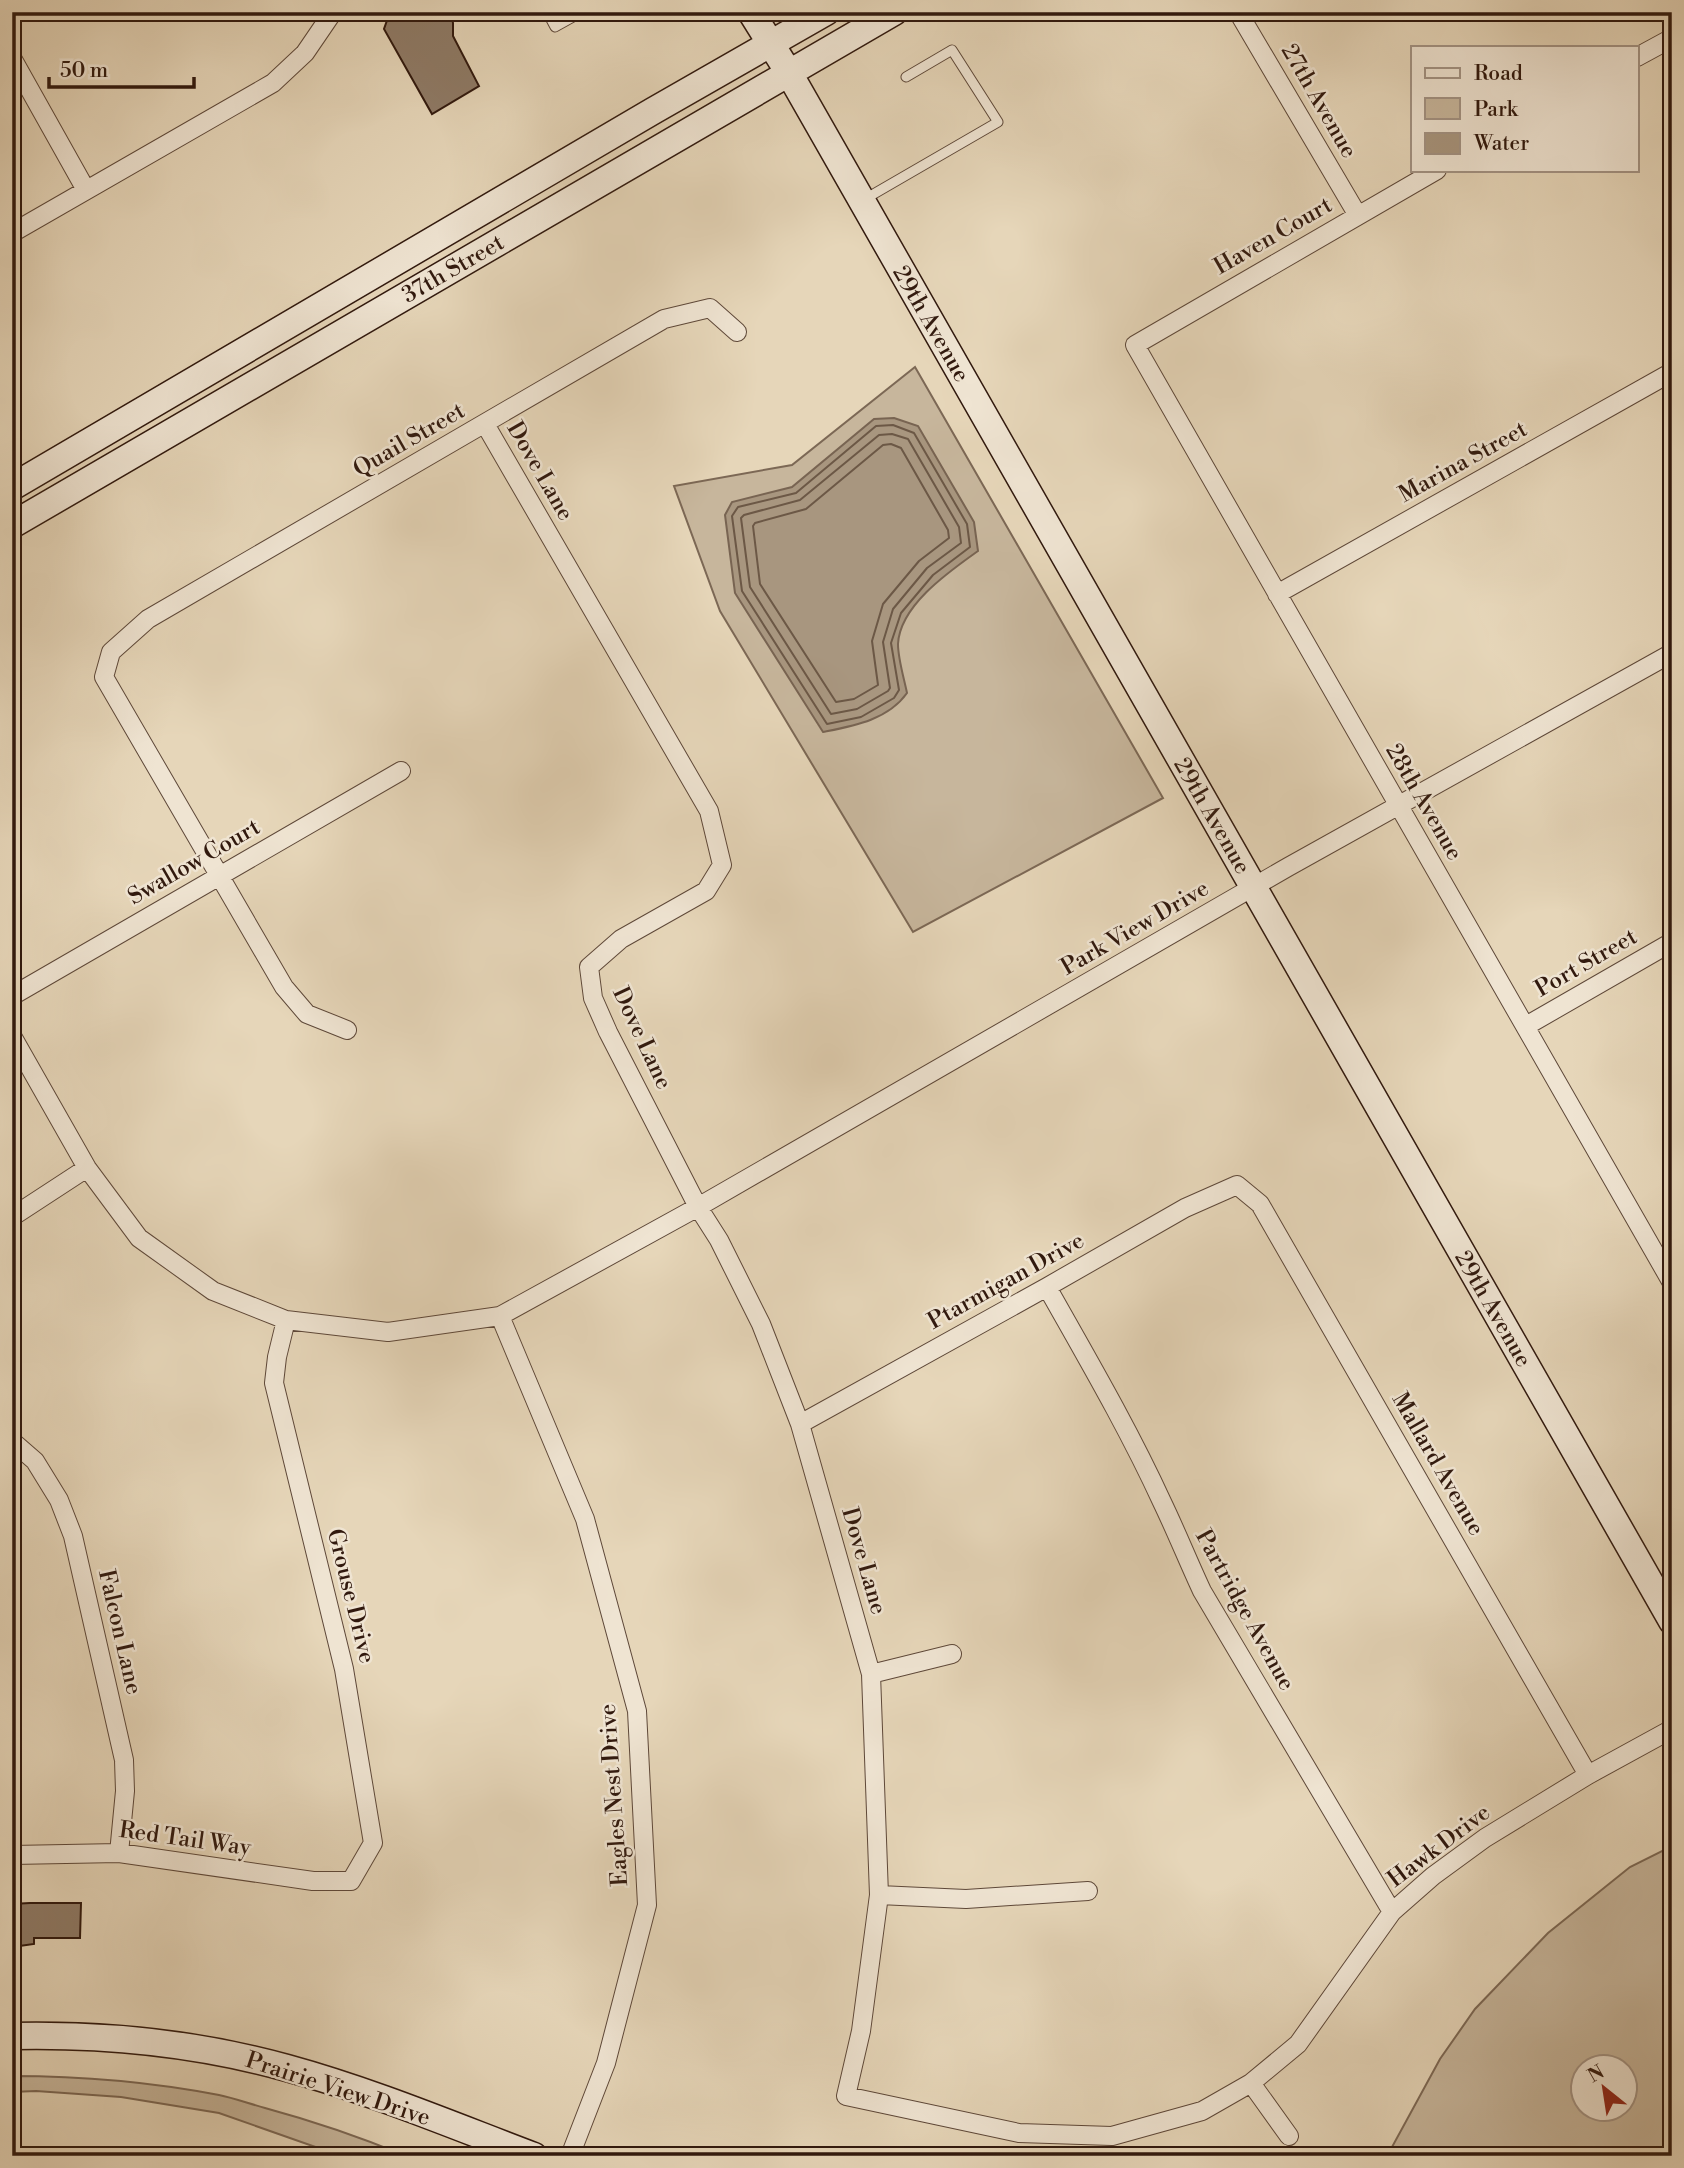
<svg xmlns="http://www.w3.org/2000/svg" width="1684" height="2168" font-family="'Libre Bodoni',serif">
  <rect width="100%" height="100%" fill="#e6d6b9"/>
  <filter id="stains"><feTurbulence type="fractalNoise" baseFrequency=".00286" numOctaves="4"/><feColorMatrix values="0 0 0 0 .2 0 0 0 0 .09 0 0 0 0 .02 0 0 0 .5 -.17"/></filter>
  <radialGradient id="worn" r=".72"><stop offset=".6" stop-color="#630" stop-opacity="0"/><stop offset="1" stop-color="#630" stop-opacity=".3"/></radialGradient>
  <path fill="#c7b69c" stroke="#7c6855" stroke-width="2" fill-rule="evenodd" d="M915,367L1163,798L913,932L720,611L674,486L792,465Z
    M1672,1846V2143L1641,2156H1390L1392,2147L1440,2059L1475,2009L1548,1933L1630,1867ZM1582,2066H1624V2108H1582Z
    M12,2076C81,2076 151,2082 219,2095C234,2098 250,2104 265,2108C313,2121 360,2137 406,2156H341L219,2113L121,2097L36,2091L12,2092Z"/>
  <path fill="#a8967f" stroke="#786452" stroke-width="2" d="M894,418L918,426L974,522L978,551C950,571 900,605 898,644C898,659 904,678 907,693C888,720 853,726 823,732L735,593L725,515L732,502L792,487L874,419Z"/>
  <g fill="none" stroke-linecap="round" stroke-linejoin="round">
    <path stroke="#6c5846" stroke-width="2" d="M893,425L914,433L967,524L970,547L933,575L901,613L891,643L899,690L894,698L861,717L827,724L742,591L732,516L738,507L796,493L876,426Z
      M892,434L908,439L959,527L961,543L927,568L893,609L883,642L890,688L888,691L857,709L831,714L750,587L741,518L744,515L800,500L879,435Z
      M891,444L901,448L948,530L949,538L919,561L883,604L872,641L878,685L854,699L836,702L760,584L753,526L755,523L806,509L883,445Z"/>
  </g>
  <path fill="#8f7b67" stroke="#31190e" stroke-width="2" d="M390,12H451L453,23V36L479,86L432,114L384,29Z
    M30,1903H81L80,1938H34V1944L12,1947V1904Z"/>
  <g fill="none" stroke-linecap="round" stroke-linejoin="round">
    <defs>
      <path id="lane" d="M547,12L555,27L582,12
        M865,199L998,122L952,50L906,77"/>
      <path id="street" d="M1238,12L1357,214
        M1637,57L1672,38
        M12,58L86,190
        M1437,170L1135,345L1672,1283
        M12,233L273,83L305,53L333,12
        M485,424L709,811L722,865L706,891L621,939L589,967L593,998L608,1032L698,1207L719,1240L761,1324L800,1424L871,1674L879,1895L861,2031L846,2096L1019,2133L1112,2136L1202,2111L1251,2083L1298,2044L1392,1912L1433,1876L1485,1838L1588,1775L1672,1729
        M1277,594L1672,372
        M12,996L401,771
        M1526,1026L1672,942
        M347,1030L307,1014L284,987L104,677L111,652L148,619L664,319L710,308L737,332
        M12,1036L87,1168L139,1238L213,1291L286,1320L388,1332L500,1316L698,1207L1288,867L1672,653
        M12,1217L87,1168
        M1047,1287C1087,1358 1128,1428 1162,1502C1176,1531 1188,1561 1202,1591L1392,1912
        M500,1316L585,1519L637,1711L647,1905L606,2063L570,2156
        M800,1424L1047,1287L1185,1208L1237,1185L1260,1204L1588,1775
        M12,1441L35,1461L59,1500L73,1536L124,1760L125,1791L119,1853
        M871,1674L952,1654
        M12,1855L119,1853L313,1881H351L373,1843L344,1669L274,1383L277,1357L286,1320
        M879,1895L966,1899L1088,1891
        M1251,2083L1289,2136"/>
      <path id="secondary" d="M751,12L789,73L1672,1621
        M12,487L653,111L826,12
        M12,525L894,12
        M12,2036C105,2034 197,2043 287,2068C371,2091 452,2125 534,2156"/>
    </defs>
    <use href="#lane" stroke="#5e4839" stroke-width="11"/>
    <use href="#street" stroke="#5e4839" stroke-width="20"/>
    <use href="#secondary" stroke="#31190e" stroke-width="29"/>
    <use href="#lane" stroke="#efe4d2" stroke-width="9"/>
    <use href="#street" stroke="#efe4d2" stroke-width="18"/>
    <use href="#secondary" stroke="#efe4d2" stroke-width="26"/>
  </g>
  <g text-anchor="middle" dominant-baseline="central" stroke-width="5" stroke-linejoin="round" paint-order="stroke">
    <g font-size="23" fill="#31190e" stroke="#efe4d2">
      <text transform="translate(1319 101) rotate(60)">27th Avenue</text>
      <text transform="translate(1273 236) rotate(-30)">Haven Court</text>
      <text transform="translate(453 269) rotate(-30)">37th Street</text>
      <text transform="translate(931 324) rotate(60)">29th Avenue</text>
      <text transform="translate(409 440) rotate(-30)">Quail Street</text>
      <text transform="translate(1463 462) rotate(-29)">Marina Street</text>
      <text transform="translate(540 471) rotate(60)">Dove Lane</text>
      <text transform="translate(1424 802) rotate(60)">28th Avenue</text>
      <text transform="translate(1212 816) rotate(60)">29th Avenue</text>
      <text transform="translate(194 862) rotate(-30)">Swallow Court</text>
      <text transform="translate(1135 928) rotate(-30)">Park View Drive</text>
      <text transform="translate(1586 963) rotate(-30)">Port Street</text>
      <text transform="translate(642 1038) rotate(65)">Dove Lane</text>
      <text transform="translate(1006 1281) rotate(-29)">Ptarmigan Drive</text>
      <text transform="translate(1493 1309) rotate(60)">29th Avenue</text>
      <text transform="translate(1438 1464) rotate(60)">Mallard Avenue</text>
      <text transform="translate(864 1561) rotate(74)">Dove Lane</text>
      <text transform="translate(351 1596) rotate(76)">Grouse Drive</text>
      <text transform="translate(1245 1610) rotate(61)">Partridge Avenue</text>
      <text transform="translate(120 1632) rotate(77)">Falcon Lane</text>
      <text transform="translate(614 1795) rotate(-94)">Eagles Nest Drive</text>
      <text transform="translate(185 1839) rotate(8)">Red Tail Way</text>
      <text transform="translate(1439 1846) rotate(-37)">Hawk Drive</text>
      <text transform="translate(338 2089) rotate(18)">Prairie View Drive</text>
    </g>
  </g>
  <rect width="1684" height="2168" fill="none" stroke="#e6d6b9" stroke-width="42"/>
  <rect x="14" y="14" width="1656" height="2140" fill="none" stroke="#31190e" stroke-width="3.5"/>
  <rect x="21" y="21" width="1642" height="2126" fill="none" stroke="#31190e" stroke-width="2"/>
  <rect x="1411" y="46" width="228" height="126" fill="#efe4d2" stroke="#a39384" stroke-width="2"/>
  <rect x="1425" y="68" width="35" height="10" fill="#efe4d2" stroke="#a39384" stroke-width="2"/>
  <text x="1474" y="80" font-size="21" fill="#31190e">Road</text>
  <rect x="1425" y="98" width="35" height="21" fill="#c7b69c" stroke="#a39384" stroke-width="2"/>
  <text x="1474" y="116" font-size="21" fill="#31190e">Park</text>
  <rect x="1425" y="133" width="35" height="21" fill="#a8967f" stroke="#a39384" stroke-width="2"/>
  <text x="1474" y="150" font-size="21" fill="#31190e">Water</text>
  <g transform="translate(1604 2088) rotate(330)"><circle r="33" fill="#efe4d2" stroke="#a39384" stroke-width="2"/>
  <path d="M0-5L12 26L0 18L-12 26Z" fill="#8f2418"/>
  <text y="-10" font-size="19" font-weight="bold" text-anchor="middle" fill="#31190e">N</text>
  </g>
  <path d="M49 77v10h145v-10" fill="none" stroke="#31190e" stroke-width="3.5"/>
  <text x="60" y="77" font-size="21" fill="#31190e" stroke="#efe4d2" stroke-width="5" paint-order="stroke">50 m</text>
  <rect width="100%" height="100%" filter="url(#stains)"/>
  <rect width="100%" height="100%" fill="url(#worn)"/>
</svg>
